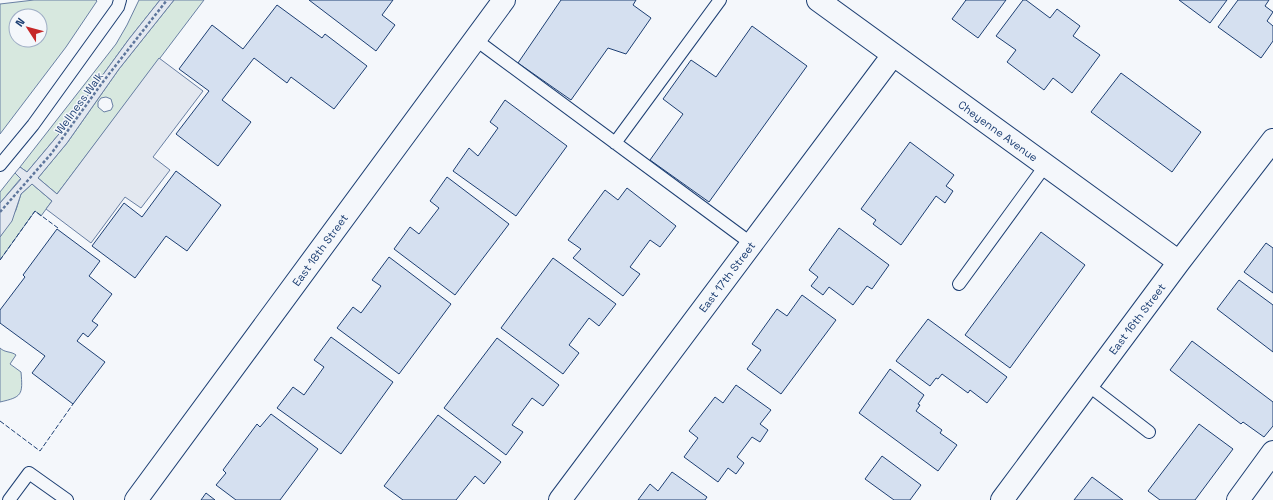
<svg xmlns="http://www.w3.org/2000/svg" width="1273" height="500" font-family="'Space Grotesk',sans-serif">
  <rect width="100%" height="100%" fill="#f4f7fb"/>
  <path fill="#d7e8df" stroke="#687fa3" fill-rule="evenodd" d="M34,0H96L97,1L66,47L0,134V4ZM16,16H40V40H16Z
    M139,0H160L129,39L64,128L27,172L20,167L116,44L127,25Z
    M174,0H204L57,194L38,178L67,143L119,69ZM106,97L111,99L113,106L111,110L104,112L98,107V102L101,98Z
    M15,173L21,178L0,203V192Z
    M32,184L52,201L41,216L35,211L0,260V237L16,210L21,194Z
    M0,348C5,353 11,351 16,355L10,364L21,372C23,395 22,397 0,402Z"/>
  <path fill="#e3e8f0" stroke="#687fa3" d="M160,0H174L119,69L67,143L38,178L57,194L159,58L203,91L153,157L170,170L141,208L125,197L91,243L46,209L52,201L32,184L21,194L12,221L0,237V203L21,179L15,173L20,167L27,172L64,128L129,39Z"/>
  <path fill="#d5e0f0" stroke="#1d3f73" d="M309,0H393L382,15L395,25L376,51Z
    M561,0H636L633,5L651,18L626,54L608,48L571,100L518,63Z
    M966,0H965H1006L978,38L952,19Z
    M1023,0H1026L1050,18L1057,9L1080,26L1073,36L1100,55L1072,93L1053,78L1044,90L1007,62L1016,50L996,36Z
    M1179,0H1227L1210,23Z
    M1238,0H1269L1265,6L1273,12L1267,21L1273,26V41L1261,58L1218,27Z
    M277,5L322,38L325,34L367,66L334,109L291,77L287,83L254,58L222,100L251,122L218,166L176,134L209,91L179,69L212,25L243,49Z
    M752,26L807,66L709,202L650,160L683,114L663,99L691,60L716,77Z
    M1121,73L1201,132L1172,172L1091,112Z
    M505,100L567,146L516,216L453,171L469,148L478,156L498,128L490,122Z
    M910,142L954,175L946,186L953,191L945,203L936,196L901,245L873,224L876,220L861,209Z
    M176,171L221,205L187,251L166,236L135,278L92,246L124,203L142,217Z
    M447,177L509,224L455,295L394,249L410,227L419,234L439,208L430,201Z
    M627,188L676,226L660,247L650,240L630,267L640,274L623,296L573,258L581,249L568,240L605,190L618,200Z
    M839,228L889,265L872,289L867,286L853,305L829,287L823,295L811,286L818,277L809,270Z
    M57,229L100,261L89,276L112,294L92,321L98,325L88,337L83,333L77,341L105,362L73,404L32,373L45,356L0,323V310L25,277L23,275Z
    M1041,232L1085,265L1010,368L965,335Z
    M1266,243L1273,248V293L1244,272Z
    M389,257L451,304L399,374L337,328L353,307L361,313L381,286L372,280Z
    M553,258L616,304L599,326L589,318L569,345L579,353L563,374L501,328Z
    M1239,280L1273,305V352L1217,309Z
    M802,295L836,320L781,394L747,369L761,350L752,344L777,309L787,316Z
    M928,319L1007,377L987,403L970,390L968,393L942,374L938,379L936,378L930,386L896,361Z
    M331,337L393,382L341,454L277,408L293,387L304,395L324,367L314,360Z
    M497,338L559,385L543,406L532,398L512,425L523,432L506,455L444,408Z
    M1192,341L1273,402V426L1264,437L1243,422L1241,424L1170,370Z
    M890,369L924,395L918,404L920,405L916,411L942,430L940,433L957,445L938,471L859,413Z
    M736,385L771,410L760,424L768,430L760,442L752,437L737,457L744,463L736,474L728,468L718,482L684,457L698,438L689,431L715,397L723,403Z
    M271,414L318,449L280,500H236L216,485L226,473L223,470L257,424L260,427Z
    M438,415L501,462L484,484L475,476L456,500H403L384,486Z
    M1199,424L1233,449L1195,500H1160L1148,491Z
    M882,456L921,485L910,500H894L865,479Z
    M672,472L707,497L705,500H638L650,484L658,491Z
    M1092,477L1123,500H1074Z
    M206,493L215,500H201Z"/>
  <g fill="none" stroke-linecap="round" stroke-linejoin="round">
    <defs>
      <path id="lane" d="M476,40L752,244
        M615,143L720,0
        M0,165L33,125L118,7L120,0
        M959,284L1045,166
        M1088,385L1149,432
        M9,500L29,473L67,500"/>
      <path id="street" d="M818,0L1179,262
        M136,500L504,0
        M560,500L893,55
        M1002,500L1179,262L1273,140
        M1238,500L1273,452"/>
    </defs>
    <use href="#lane" stroke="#1d3f73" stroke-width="14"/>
    <use href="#street" stroke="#1d3f73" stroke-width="24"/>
    <path stroke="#5e769c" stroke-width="2.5" stroke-dasharray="3 2" stroke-linecap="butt" d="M0,212L51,154L102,83L167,0"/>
    <use href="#lane" stroke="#f4f7fb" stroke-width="12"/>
    <use href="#street" stroke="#f4f7fb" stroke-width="22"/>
    <path stroke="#1d3f73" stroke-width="1" stroke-dasharray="5 2" stroke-linecap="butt" d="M0,260L35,211L58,228
      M0,421L40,451L73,404"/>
  </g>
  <g text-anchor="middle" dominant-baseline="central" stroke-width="3" stroke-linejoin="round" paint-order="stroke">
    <g font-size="11" fill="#1d3f73" stroke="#f4f7fb">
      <text transform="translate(79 103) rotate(-54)">Wellness Walk</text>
      <text transform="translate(998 131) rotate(36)">Cheyenne Avenue</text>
      <text transform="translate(320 250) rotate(-54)">East 18th Street</text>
      <text transform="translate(727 277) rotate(-53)">East 17th Street</text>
      <text transform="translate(1137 319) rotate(-53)">East 16th Street</text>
    </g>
  </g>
  <g transform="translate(28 28) rotate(306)"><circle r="19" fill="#f4f7fb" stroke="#9eadc5"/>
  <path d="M0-3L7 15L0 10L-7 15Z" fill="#c62828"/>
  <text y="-6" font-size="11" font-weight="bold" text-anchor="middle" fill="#1d3f73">N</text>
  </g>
</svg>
